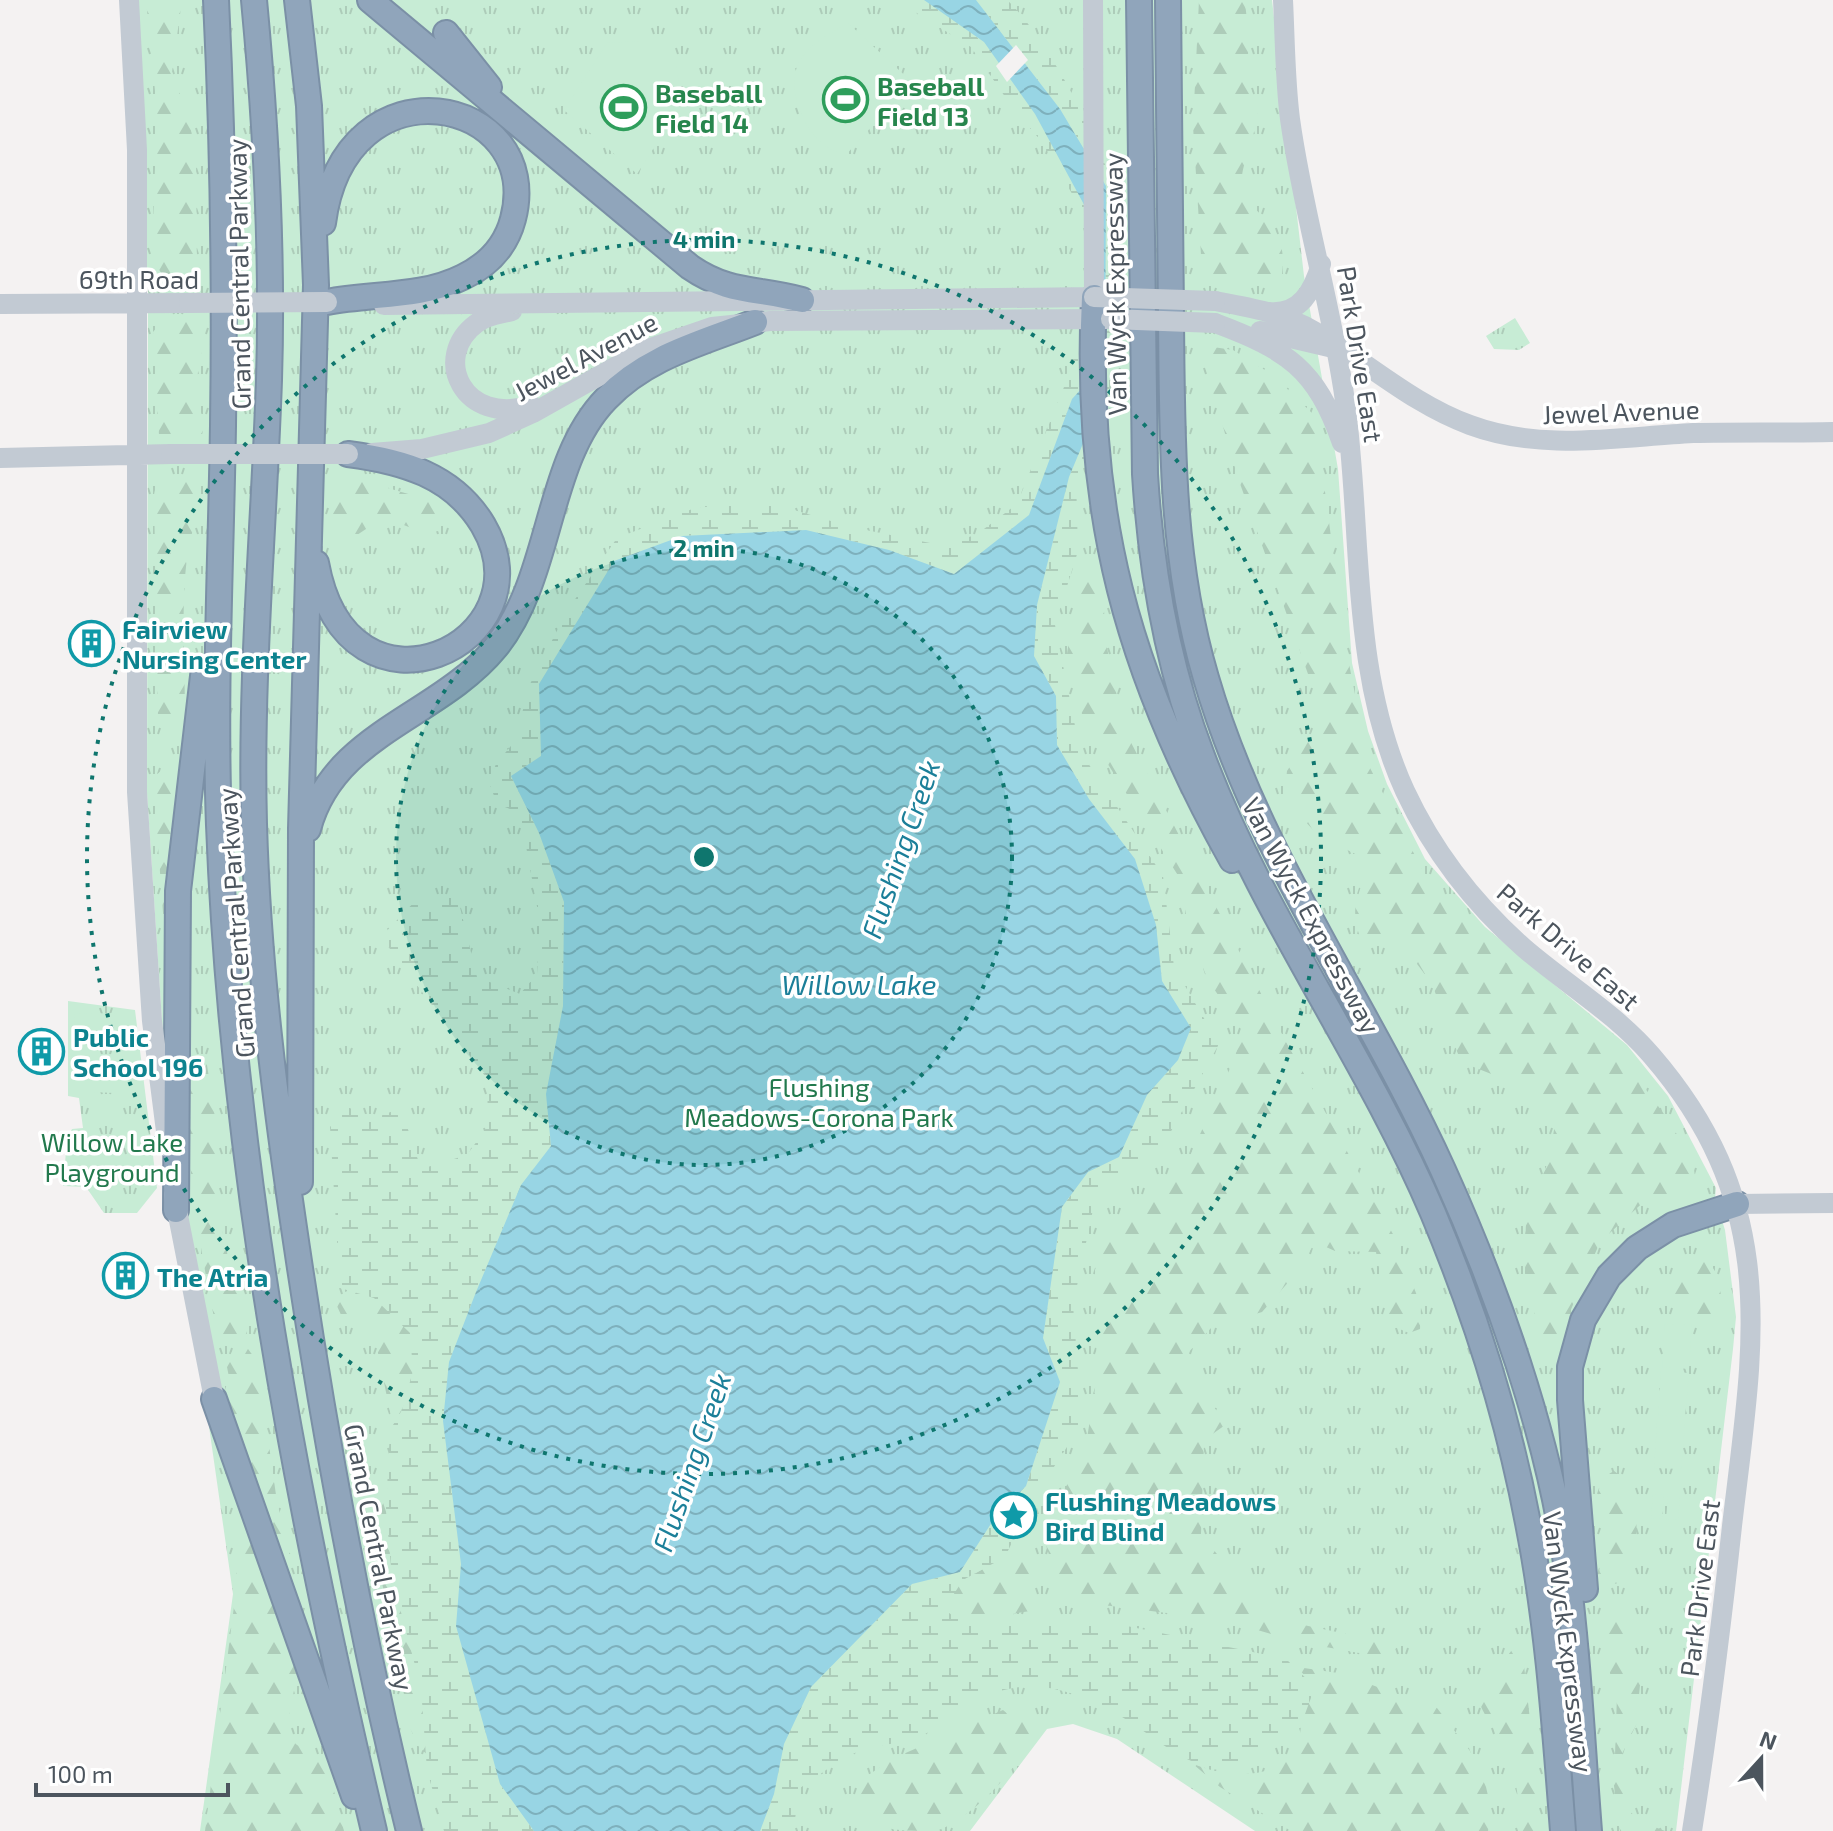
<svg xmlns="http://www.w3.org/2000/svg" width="1833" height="1831" font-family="'Exo 2',sans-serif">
  <defs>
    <pattern id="grass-tufts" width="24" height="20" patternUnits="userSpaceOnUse" patternTransform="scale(2)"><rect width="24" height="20" fill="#c7ecd5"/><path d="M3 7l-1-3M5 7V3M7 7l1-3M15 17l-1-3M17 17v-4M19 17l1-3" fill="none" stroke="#adccb9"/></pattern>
    <pattern id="forest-firs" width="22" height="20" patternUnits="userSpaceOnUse" patternTransform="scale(2)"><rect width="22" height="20" fill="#c7ecd5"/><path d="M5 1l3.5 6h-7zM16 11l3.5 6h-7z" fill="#adccb9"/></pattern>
    <pattern id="wetland-marsh" width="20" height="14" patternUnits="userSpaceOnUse" patternTransform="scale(2)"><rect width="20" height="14" fill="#c7ecd5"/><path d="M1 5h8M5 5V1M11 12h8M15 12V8" fill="none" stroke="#adccb9"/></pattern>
    <pattern id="water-waves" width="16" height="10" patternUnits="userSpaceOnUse" patternTransform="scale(2)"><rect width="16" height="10" fill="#98d5e4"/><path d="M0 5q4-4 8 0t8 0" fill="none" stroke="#7eb0bc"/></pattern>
  </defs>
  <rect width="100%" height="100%" fill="#f4f2f2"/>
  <path fill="url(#grass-tufts)" d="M129,0H1272L1304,276L1338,469L1352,663L1368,731L1387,784L1425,859L1485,927L1627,1045L1668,1096L1716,1188L1715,1198L1725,1230L1736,1317L1733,1349L1676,1831H1255L1117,1739L1073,1724L1047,1729L970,1831H200L233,1594L179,1217L164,1052L147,793L148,286Z
    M1515,318L1530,343L1519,350L1494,349L1486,336Z
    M68,1001L135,1010L157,1188L137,1213H104L86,1187L63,1186L67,1140L72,1129L83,1128L79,1098L68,1096Z"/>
  <path fill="url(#forest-firs)" d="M146,0H182L172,72L189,119L196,157L197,282C172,285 157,277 152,252L157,111Z
    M1199,0H1244C1250,27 1247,52 1249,79C1250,91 1258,103 1257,115C1256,135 1241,166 1242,180C1243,219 1290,213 1282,275L1273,280C1247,271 1227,282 1202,271L1193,126Z
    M163,320L204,321C206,344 196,366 197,391C198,410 208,422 200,441H167L159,435L153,332Z
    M1213,347L1233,350L1273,375L1315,416L1345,643L1369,766L1427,879L1504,961L1606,1035L1669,1121L1693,1162L1695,1177L1682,1195L1650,1196L1600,1242L1560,1335L1559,1350L1551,1359L1542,1345L1525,1273L1526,1216L1548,1162L1558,1109L1532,1090L1461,1062L1432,984L1394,933L1372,942L1359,934C1348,903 1364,891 1367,860L1318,835L1284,799L1287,771L1323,716L1238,478L1205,365Z
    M176,475L196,478C205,498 193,525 189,546C180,592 185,665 185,715L184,720L158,719L154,495C157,479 161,477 176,475Z
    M350,477L429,500L441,525L438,531L426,534L384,517L348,541L334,530L328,490L339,478Z
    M1090,566L1102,586L1107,648L1124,729L1283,1036L1394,1236L1421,1306L1420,1329L1409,1333L1390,1325L1376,1252L1335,1251L1315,1242L1299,1270L1262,1312L1212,1327L1186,1355L1189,1380L1228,1423L1204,1440L1201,1534L1252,1598L1294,1623L1399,1645L1387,1658L1298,1642L1223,1620L1063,1600L1042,1532L1085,1451L1097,1376L1095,1270L1103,1244L1125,1213L1191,1154L1233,1062L1243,1032L1208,980L1190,936L1179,877L1087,731L1066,660L1080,573Z
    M163,769L175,773C184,793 172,810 171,829C169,857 169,885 169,913L164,926L153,778Z
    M201,1055L207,1065L218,1136L214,1170L224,1241L247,1329L244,1342L220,1346C200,1252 184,1161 187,1065L192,1058Z
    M1690,1256L1706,1257L1718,1276L1725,1322L1721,1327L1707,1316L1685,1313L1673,1305L1677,1272Z
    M361,1285L400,1300L422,1357L395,1436L372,1324L342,1317L337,1306L345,1292Z
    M248,1349L257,1361L277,1502L291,1557L289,1562L284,1563L225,1390L229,1377L226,1362L232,1352Z
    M1614,1471C1643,1491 1641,1554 1625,1581L1611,1585L1599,1576L1602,1531L1598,1502L1600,1479Z
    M377,1486C410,1573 421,1666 432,1759L419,1747L411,1730L367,1506L370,1488Z
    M245,1525L299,1666L285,1734L297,1745L326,1759L344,1831H205L237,1583L235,1544L239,1526Z
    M1021,1526L1030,1536L1035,1605L1031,1611C1005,1614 985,1623 959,1617L782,1801L963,1580L1005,1557Z
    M1613,1618H1624L1627,1647L1641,1675L1636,1725L1621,1756L1628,1808L1637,1820L1665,1831H1620L1614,1786L1617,1695L1608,1667L1606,1635Z
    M1521,1638L1536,1775L1535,1831H1520C1519,1802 1517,1772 1504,1745C1494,1727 1483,1716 1477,1696Z
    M1297,1667L1338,1673L1437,1708L1470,1751L1486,1787L1492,1813L1488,1831H1291L1220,1787L1193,1764C1226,1777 1274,1783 1296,1747C1301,1739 1300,1726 1303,1716C1305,1706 1311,1697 1315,1687Z
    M1003,1710L1016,1721L1028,1720C1028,1725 1030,1734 1029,1739C1022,1767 962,1827 934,1831C899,1831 881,1831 853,1812L861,1780L892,1759Z"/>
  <path fill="url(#wetland-marsh)" d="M896,0C904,0 918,0 926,1C940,8 975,33 985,45C1013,76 1088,184 1089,223L1042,142L1012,107L971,47Z
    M976,0H1007C1046,36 1100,139 1114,191L1118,370L1110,417L1076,477L1078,551L1055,625L1080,751L1163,876L1174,967L1219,1044L1158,1155L1095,1200L1073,1305L1082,1424L1033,1499L1005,1557L963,1580L944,1609L953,1616L1000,1626L1122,1625L1286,1659L1315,1687L1305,1714L1239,1773C1181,1769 1158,1736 1110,1710C1074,1691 1034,1678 994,1693C968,1702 946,1724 921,1736C903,1745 881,1743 862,1750C840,1758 820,1775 800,1788L793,1831H760L774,1794L784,1744L811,1687L912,1584L960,1572L994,1519L1026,1486L1060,1382L1043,1338L1062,1207L1088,1172L1119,1157L1147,1095L1178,1060L1191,1028L1162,981L1156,925L1057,745L1056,696L1034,656L1037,605L1069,477L1105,391L1106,186L1060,109Z
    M1075,335L1088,339L1082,388L1072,399L1029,515L953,574L889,550L806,530L682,536L539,684L541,756L511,776L539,833L564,902L563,1006L546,1094L551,1146L521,1185L476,1292L449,1362L443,1421L461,1564L456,1626L500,1784L534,1831H444L427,1770L421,1688L392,1578L386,1509L390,1430L402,1410L413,1371L410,1333L374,1298L340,1288L330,1127L347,1107L375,1118L401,1108L421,1169L467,1155L487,1127L488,1080L381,937L418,898L457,895L477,977L520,994L537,974L540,923L520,813L497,804L489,782L496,764L515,741L529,686L567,611L617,538L695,508L764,501L851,527L940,545L976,535L1017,504L1066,382C1066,364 1077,352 1075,335Z"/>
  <path fill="#c7ecd5" d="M848,23L912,82L845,156C838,152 829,149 823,144C801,127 784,82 802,57C814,41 831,33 848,23Z
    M640,41L676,65L682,104L637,174L564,110L607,43Z
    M114,1013L115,1038L75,1039L74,1014Z
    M94,1067H114V1093L94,1092Z
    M1665,1324L1692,1325L1689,1369L1662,1367Z
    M1661,1371L1689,1373L1685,1417L1658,1415Z
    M1657,1423L1685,1425L1681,1469L1654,1468Z
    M1653,1494L1664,1495L1662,1519L1651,1518Z
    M1668,1496H1680L1678,1520L1666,1519Z"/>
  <path fill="url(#water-waves)" d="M924,0H976L1060,109L1106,186L1105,391L1069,477L1037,605L1034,656L1056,696L1057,745L1089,799L1135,859L1156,925L1162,981L1191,1028L1178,1060L1147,1095L1119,1157L1088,1172L1062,1207L1043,1338L1060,1382L1026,1486L994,1519L960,1572L912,1584L811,1687L784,1744L774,1794L760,1831H534L500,1784L456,1626L461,1564L443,1421L449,1362L476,1292L521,1185L551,1146L546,1094L563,1006L564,902L539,833L511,776L541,756L539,684L614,561L682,536L806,530L889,550L954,574L1029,515L1072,399L1082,388L1088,212L1035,114L984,42Z"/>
  <path fill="#f4f2f2" d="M1016,45L1028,60L1007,82L996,66Z"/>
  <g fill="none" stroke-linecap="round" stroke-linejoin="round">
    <defs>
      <path id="highway" d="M216,0C223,142 225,284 223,426C221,559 214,692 219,825C232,1163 296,1502 374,1831
        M254,0C266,126 273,253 269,380C264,528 250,676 254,824C258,967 276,1108 297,1248C326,1444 362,1639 409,1831
        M297,0L309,106L316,285L301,829L300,1182
        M370,0L690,267C729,294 758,288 802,300
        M1139,0L1145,474C1151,571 1167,665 1202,756C1262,916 1366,1056 1433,1213C1475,1313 1508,1417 1528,1523C1548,1624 1555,1728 1563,1831
        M1168,0C1169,106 1170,211 1171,317C1172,439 1171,560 1206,678C1257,854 1368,1005 1443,1170C1496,1287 1549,1436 1566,1563C1578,1652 1582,1742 1589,1831
        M446,33L489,87
        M323,223C345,54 545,96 513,219C506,246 488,265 463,277C421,298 372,293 327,302
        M1094,297C1084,513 1127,673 1232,860
        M316,563C348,739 552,643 483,525C453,475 402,461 348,454
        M308,829C333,733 439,717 496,647C553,576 545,462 606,399C647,356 702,343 755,322
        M176,1210L178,891L203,676
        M214,1399L354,1796
        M1585,1589L1570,1400V1367L1583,1320L1609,1276L1637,1248L1673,1225L1737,1204"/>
    </defs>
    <use href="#highway" stroke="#7b90a6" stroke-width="28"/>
    <path stroke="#c2cad3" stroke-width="20" d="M129,0L137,150V792L152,1021L168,1147
      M1283,0C1285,39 1285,80 1290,119C1303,214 1332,306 1345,401C1363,531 1349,669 1405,791C1433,851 1474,904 1524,948C1567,985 1615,1013 1652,1056C1783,1208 1753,1346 1732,1526C1721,1628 1708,1730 1692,1831
      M1215,301C1248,307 1284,313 1314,331C1366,361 1412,404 1470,425C1543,452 1617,437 1693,433C1739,432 1786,433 1833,432
      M0,304L189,303
      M384,305L1094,297L1093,0
      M512,311C500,314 486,315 477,323C430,357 464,427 531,405
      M1269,312C1300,315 1313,291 1321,264
      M1215,323C1287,350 1316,368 1342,443
      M1260,331L1333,348
      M372,453L422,449L489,433L533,413L645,350L712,327L770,321L1109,319
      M0,458L171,454
      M174,1195L214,1399
      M1737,1204L1833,1203"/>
    <use href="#highway" stroke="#90a5bb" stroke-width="24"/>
    <path stroke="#c2cad3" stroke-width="20" d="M1094,297L1215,301
      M189,303L327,302
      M1111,319L1215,323
      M171,454H348"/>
  </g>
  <circle cx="704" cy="857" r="308" fill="#0f766e" fill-opacity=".12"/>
  <g fill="none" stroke="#0f766e" stroke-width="4" stroke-dasharray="4 8">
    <circle cx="704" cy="857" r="308"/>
    <circle cx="704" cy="857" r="617"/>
  </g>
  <defs>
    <symbol id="stadium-ring" viewBox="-11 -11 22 22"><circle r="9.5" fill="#fff" stroke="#2e9e5b" stroke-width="1.5"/><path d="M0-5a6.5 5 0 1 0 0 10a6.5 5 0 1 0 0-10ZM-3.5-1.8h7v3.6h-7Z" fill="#2e9e5b"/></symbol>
    <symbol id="building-ring" viewBox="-11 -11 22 22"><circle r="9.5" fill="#fff" stroke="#0f9aa8" stroke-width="1.5"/><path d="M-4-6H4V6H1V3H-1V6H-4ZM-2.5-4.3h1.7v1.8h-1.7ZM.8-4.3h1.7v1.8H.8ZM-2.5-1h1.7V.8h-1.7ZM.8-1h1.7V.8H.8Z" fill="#0f9aa8"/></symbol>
    <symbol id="sight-ring" viewBox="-11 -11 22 22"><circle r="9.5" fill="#fff" stroke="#0f9aa8" stroke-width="1.5"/><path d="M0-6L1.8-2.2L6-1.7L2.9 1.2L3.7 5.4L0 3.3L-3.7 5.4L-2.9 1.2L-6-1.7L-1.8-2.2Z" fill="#0f9aa8"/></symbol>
  </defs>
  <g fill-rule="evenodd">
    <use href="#stadium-ring" x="820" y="74" width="51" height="51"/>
    <use href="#stadium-ring" x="598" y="82" width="51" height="51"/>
    <use href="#building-ring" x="66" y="618" width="51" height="51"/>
    <use href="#building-ring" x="16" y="1026" width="51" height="51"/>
    <use href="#building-ring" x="100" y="1250" width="51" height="51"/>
    <use href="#sight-ring" x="988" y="1490" width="51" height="51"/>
  </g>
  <g text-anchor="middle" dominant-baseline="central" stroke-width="7" stroke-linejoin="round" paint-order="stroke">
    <g font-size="26" font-weight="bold" fill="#27864d" stroke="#fff" text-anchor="start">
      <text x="877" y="85">Baseball<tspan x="877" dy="30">Field 13</tspan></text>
      <text x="655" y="92">Baseball<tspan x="655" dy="30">Field 14</tspan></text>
    </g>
    <g font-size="26" fill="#4c555e" stroke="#fff">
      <text transform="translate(238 274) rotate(-91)">Grand Central Parkway</text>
      <text x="139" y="278">69th Road</text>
      <text transform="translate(1114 284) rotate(-91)">Van Wyck Expressway</text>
      <text transform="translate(1361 354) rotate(81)">Park Drive East</text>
      <text transform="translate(585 356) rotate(-28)">Jewel Avenue</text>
      <text transform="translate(1621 411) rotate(-2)">Jewel Avenue</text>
      <text transform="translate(1312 915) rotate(62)">Van Wyck Expressway</text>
      <text transform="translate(235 923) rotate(-94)">Grand Central Parkway</text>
      <text transform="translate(1569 946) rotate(41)">Park Drive East</text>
      <text transform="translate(380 1557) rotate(79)">Grand Central Parkway</text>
      <text transform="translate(1699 1588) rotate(-83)">Park Drive East</text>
      <text transform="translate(1569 1642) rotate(83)">Van Wyck Expressway</text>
    </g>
    <g font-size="26" font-weight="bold" fill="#0d838f" stroke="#fff" text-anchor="start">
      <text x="122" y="628">Fairview<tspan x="122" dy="30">Nursing Center</tspan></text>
      <text x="73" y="1036">Public<tspan x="73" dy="30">School 196</tspan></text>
      <text x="157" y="1276">The Atria</text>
      <text x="1045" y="1500">Flushing Meadows<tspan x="1045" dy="30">Bird Blind</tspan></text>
    </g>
    <g font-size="26" fill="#22794d" stroke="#fff">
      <text x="819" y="1086">Flushing<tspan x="819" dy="30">Meadows-Corona Park</tspan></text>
      <text x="112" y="1141">Willow Lake<tspan x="112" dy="30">Playground</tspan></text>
    </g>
    <g font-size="28" font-style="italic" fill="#1b7f99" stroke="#fff">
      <text transform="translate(900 849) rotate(-71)">Flushing Creek</text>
      <text x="859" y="984">Willow Lake</text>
      <text transform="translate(691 1462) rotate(-71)">Flushing Creek</text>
    </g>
  </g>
  <circle cx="704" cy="857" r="12" fill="#0f766e" stroke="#fff" stroke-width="4"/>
  <g font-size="24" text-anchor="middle" font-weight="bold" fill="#0f766e" stroke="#fff" stroke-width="7" stroke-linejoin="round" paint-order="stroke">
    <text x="704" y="248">4 min</text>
    <text x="704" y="557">2 min</text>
  </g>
  <g transform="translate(1761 1759) rotate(21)" stroke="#ffffff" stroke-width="6" paint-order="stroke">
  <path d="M0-6L14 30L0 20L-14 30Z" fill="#4c555e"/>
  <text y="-12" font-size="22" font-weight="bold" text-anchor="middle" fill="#4c555e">N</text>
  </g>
  <path d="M36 1783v12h192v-12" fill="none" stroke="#4c555e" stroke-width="4"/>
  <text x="48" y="1783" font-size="24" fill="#4c555e" stroke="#ffffff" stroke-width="6" paint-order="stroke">100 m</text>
</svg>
